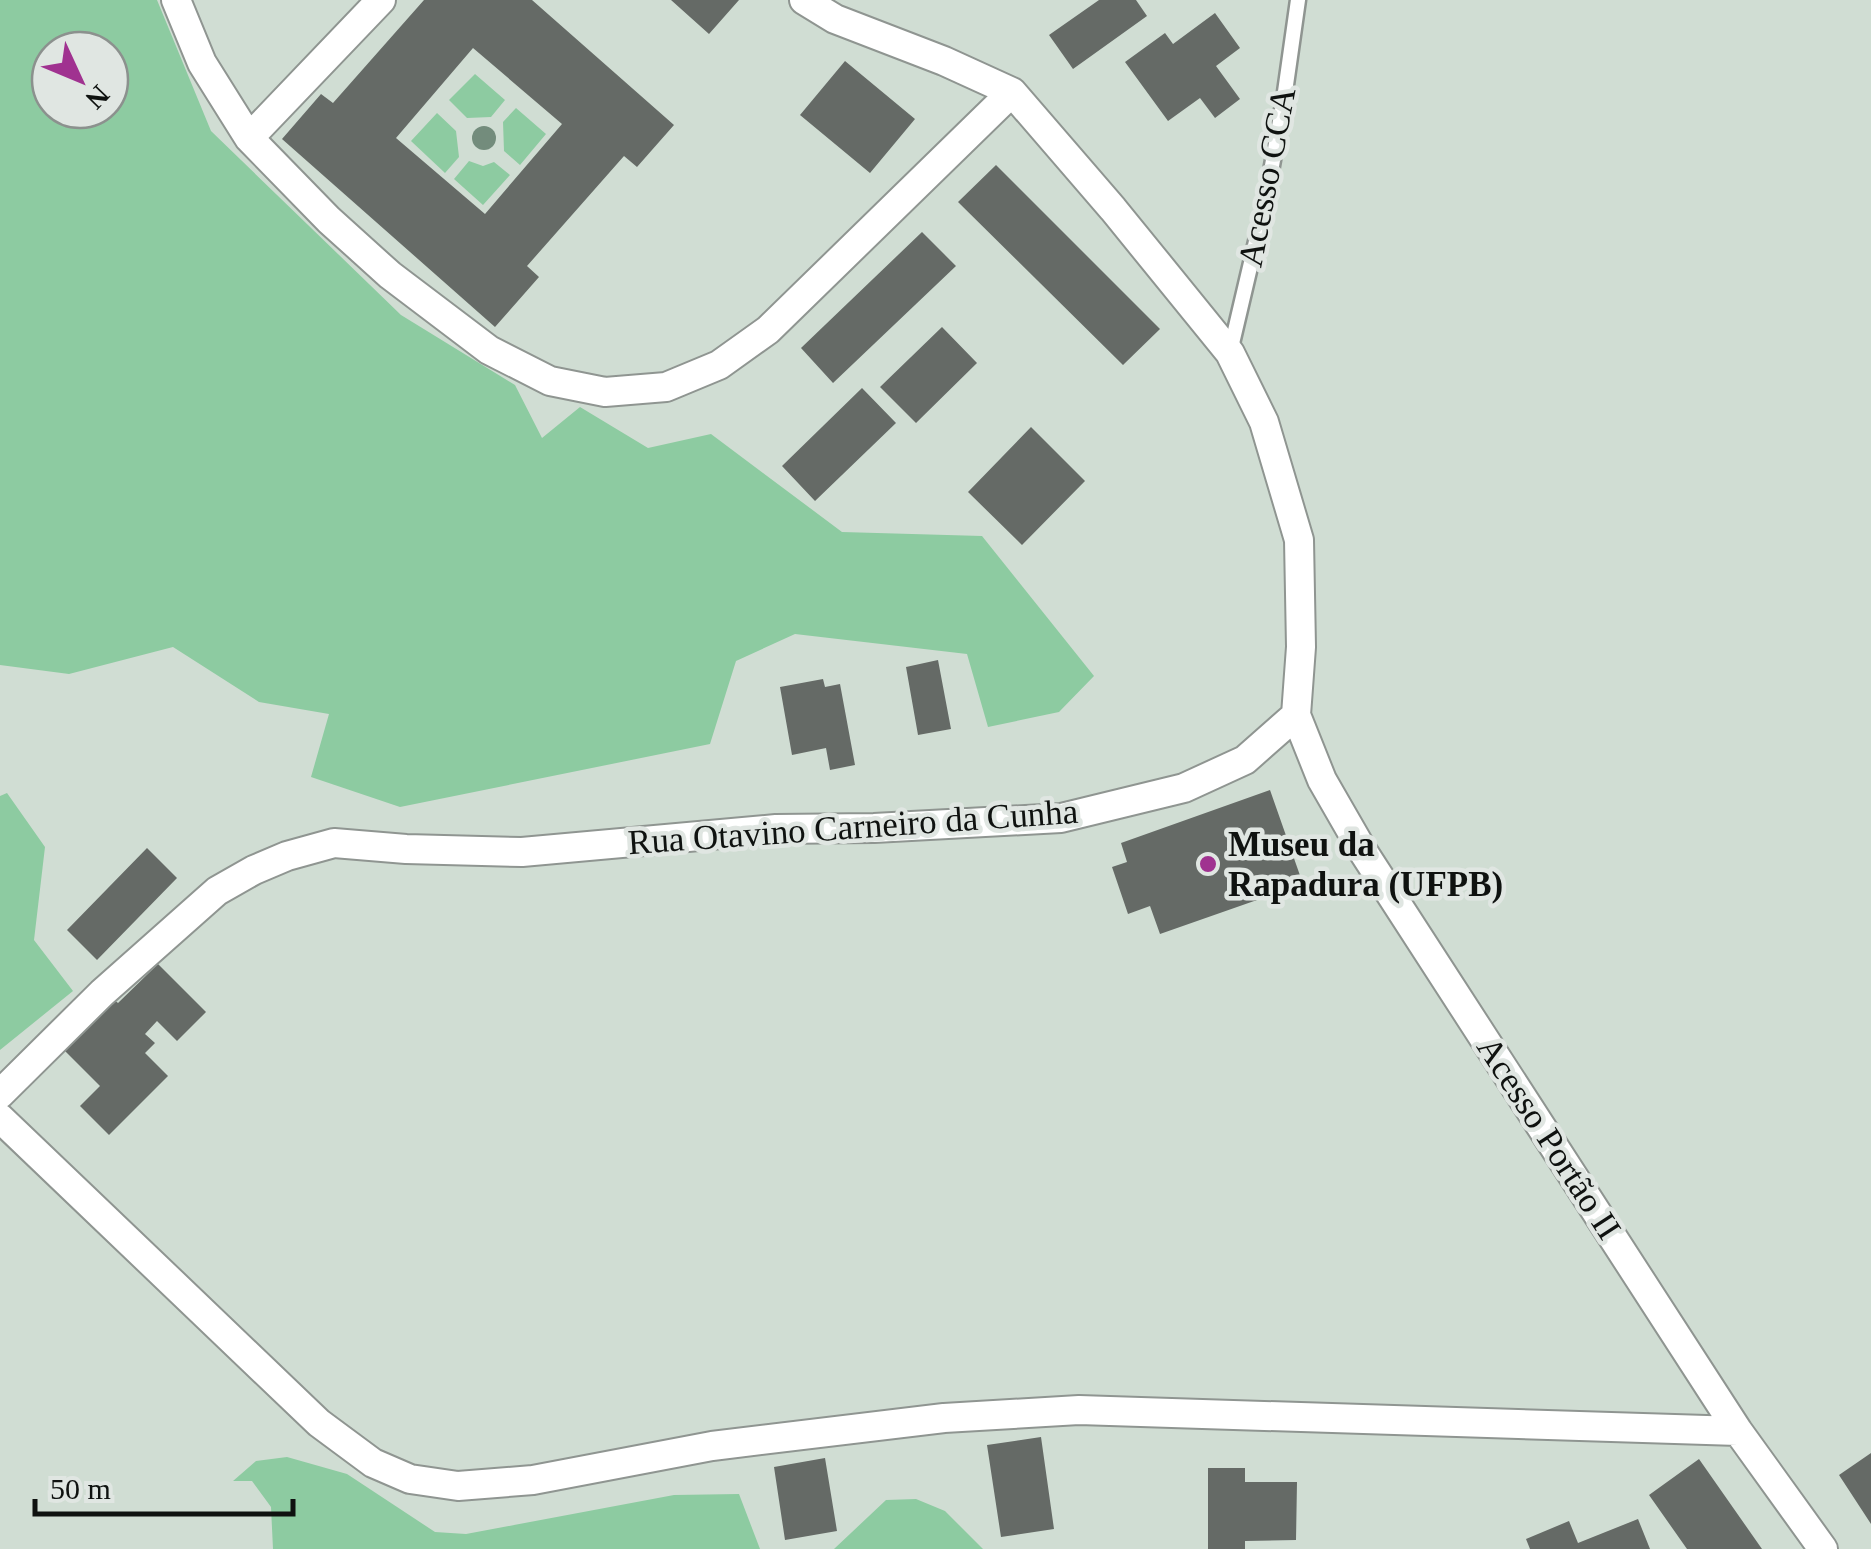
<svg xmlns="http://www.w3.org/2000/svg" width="1871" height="1549" font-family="'Times New Roman',serif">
  <rect width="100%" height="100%" fill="#e0e6e2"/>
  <path fill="#d0ddd3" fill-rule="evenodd" d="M0,0H1871V1549H0ZM50,50H110V110H50Z"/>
  <path fill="#8dcba1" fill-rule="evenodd" d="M0,0H157L211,131L401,315L515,385L542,438L580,407L648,448L711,434L842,532L982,536L1094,676L1059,712L988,727L967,654L795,634L736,661L710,744L400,807L311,777L329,714L259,702L173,647L69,674L0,665ZM50,50H110V110H50Z
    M475,74L505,100L491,117L467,118L449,100Z
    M516,108L546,134L520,165L504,151L503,122Z
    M437,113L456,131L459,157L445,173L411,141Z
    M469,161L483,166L494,162L510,175L483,205L454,179Z
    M7,793L45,847L34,940L73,991L0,1050V796Z
    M287,1457L347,1474L435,1532L466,1534L674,1495L739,1494L760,1549H273L271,1507L252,1481H233L256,1461Z
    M916,1499L945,1511L983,1549H834L886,1500Z"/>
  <path fill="#656a66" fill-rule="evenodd" d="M424,0H532L674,125L637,167L624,156L527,266L539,277L495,327L282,139L321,94L333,103ZM473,48L562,124L485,214L396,138Z
    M671,0H739L709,34Z
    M1099,0H1136L1147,16L1073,69L1049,35Z
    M1215,13L1240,48L1216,66L1240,99L1215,118L1200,98L1168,121L1125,62L1165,33L1173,44Z
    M845,61L915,119L870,173L800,115Z
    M996,165L1160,329L1123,365L958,202Z
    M922,232L956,266L833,383L801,348Z
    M942,327L977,363L916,423L880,387Z
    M862,388L896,423L815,501L782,466Z
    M1031,427L1085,481L1022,545L968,492Z
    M938,660L951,729L918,735L906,667Z
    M823,679L825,687L840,684L855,765L830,770L826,748L792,755L780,687Z
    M1270,790L1303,884L1160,934L1150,906L1128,914L1112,867L1127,862L1121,843Z
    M147,848L177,878L97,960L67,930Z
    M158,964L206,1012L177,1041L157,1021L145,1034L155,1043L145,1053L168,1076L109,1135L80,1106L100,1086L63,1049L113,999L118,1003Z
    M1041,1437L1054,1529L1001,1537L987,1445Z
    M1871,1453V1524L1839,1475Z
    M825,1458L837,1531L785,1540L774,1467Z
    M1699,1459L1762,1549H1687L1649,1495Z
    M1208,1468H1245V1482H1297L1296,1540L1245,1541V1549H1208Z
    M1638,1519L1650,1549H1530L1526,1539L1569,1521L1578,1543Z"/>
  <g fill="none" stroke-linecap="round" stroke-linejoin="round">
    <defs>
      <path id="service" d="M1230,352L1266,199L1284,99L1298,0"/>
      <path id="minor" d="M176,0L202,63L249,138L329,220L390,275L489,350L550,381L605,392L666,387L719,365L768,330L1012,92
        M249,138L381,0
        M1296,715L1322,780L1364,853L1738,1431L1823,1549
        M0,1094L102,993L217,891L254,870L287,856L334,843L406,849L522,852L776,829L874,828L1061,818L1184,788L1245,760L1296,715L1301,647L1299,540L1264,422L1230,353L1113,209L1012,92L944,61L835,19L804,0
        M0,1118L319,1423L373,1463L410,1479L458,1486L533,1480L712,1446L944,1418L1079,1410L1738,1431"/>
    </defs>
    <use href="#service" stroke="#8f9591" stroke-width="19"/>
    <use href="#minor" stroke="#8f9591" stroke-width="32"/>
    <use href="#service" stroke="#fff" stroke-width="14"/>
    <use href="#minor" stroke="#fff" stroke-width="28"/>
  </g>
  <circle fill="#738c7c" cx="484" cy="138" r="12"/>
  <circle fill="#a03290" stroke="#e0e6e2" stroke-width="4" cx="1208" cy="864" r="10"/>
  <g text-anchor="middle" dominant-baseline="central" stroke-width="9" stroke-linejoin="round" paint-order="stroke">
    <g font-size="35" fill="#0f1210" stroke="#e0e6e2">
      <text transform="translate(1267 177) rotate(-79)">Acesso CCA</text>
      <text transform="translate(853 827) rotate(-4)">Rua Otavino Carneiro da Cunha</text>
      <text transform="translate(1549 1138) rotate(57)">Acesso Portão II</text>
    </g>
    <g font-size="35" font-weight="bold" fill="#0f1210" stroke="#e0e6e2" text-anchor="start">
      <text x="1228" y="844">Museu da<tspan x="1228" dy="40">Rapadura (UFPB)</tspan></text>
    </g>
  </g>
  <g transform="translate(80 80) rotate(134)"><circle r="48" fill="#e0e6e2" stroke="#8c918e" stroke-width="2.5"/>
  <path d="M0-8L18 38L0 25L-18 38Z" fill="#a03290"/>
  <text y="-15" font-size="28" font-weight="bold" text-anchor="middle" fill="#0f1210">N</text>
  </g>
  <path d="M35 1499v15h258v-15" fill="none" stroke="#0f1210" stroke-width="5"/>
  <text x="50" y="1499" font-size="30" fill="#0f1210" stroke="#e0e6e2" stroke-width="8" paint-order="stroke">50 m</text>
</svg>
